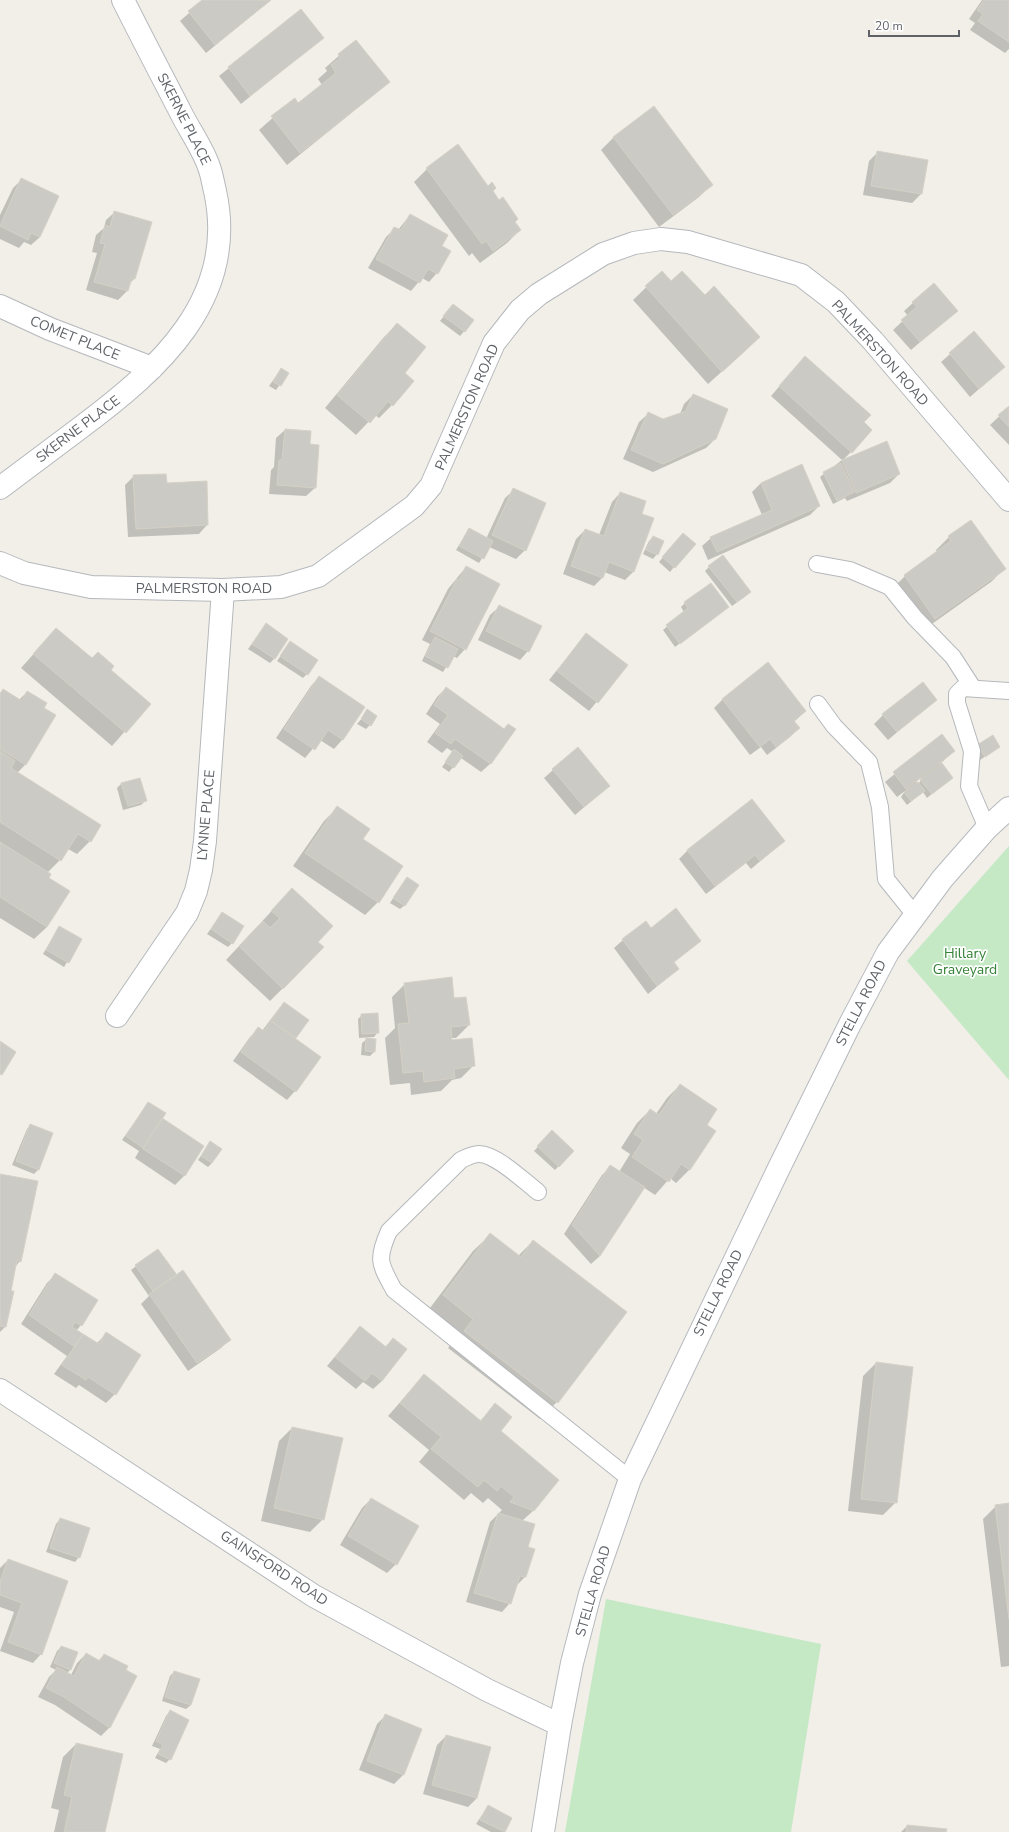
<svg xmlns="http://www.w3.org/2000/svg" width="1009" height="1832" font-family="'Nunito Sans',sans-serif">
  <rect width="100%" height="100%" fill="#f1efe8"/>
  <path fill="#c5e8c5" d="M1009,846V1080L907,961Z
    M606,1599L821,1644L791,1832H565Z"/>
  <path fill="#0003" fill-rule="evenodd" d="M204,0H271L206,53L180,21Z
    M982,0H1009V49L1005,53L970,30L975,23L969,19Z
    M301,10L322,38L241,104L219,76Z
    M356,41L388,82L375,94L287,165L259,130L294,99L298,104L322,85L318,79L327,71L325,68Z
    M614,137L712,184L699,197L659,227L601,150Z
    M878,152L927,161L921,194L912,203L863,195L869,161Z
    M427,169L492,191L520,230L507,243L480,263L472,253L469,256L414,182Z
    M22,179L40,237L31,245L24,242L19,248L0,239V215L13,188Z
    M115,212L135,278L129,284L127,291L118,300L86,290L97,253L92,252L96,235L104,228L106,220Z
    M410,215L441,247L437,273L429,282L422,278L411,291L368,268L386,237L395,228L398,230Z
    M662,272L746,350L708,384L633,300Z
    M934,284L956,311L911,350L893,330L908,316L904,311Z
    M449,310L473,321L460,336L440,321Z
    M397,324L403,373L392,405L379,418L375,415L356,435L325,408L384,337Z
    M974,333L1004,367L970,397L941,362Z
    M797,366L863,422L851,452L843,460L899,474L890,483L847,501L845,498L833,504L820,477L842,460L771,396Z
    M281,369L288,373L276,390L269,386Z
    M693,395L715,439L706,448L653,472L623,459L639,422L648,414L663,420L680,414L684,404Z
    M1009,407V445L990,425Z
    M285,430L309,445L315,488L306,496L269,494L271,470L274,467L276,438Z
    M134,476L166,484L207,525L199,534L128,537L125,485Z
    M761,483L819,506L810,515L708,560L702,546L711,538L762,515L752,492Z
    M514,490L525,550L516,559L489,547L479,563L456,550L469,529L486,539L505,498Z
    M620,493L640,515L634,571L625,580L604,572L603,577L594,586L563,574L576,539L585,530L599,535L612,502Z
    M653,537L657,554L653,559L643,554L649,541Z
    M949,537L1004,569L991,582L922,631L892,589L905,576L937,552L936,550Z
    M679,539L674,567L670,572L659,562Z
    M466,567L465,649L457,658L453,656L443,672L422,661L430,644L422,640L448,589Z
    M709,567L746,596L732,606L705,571Z
    M685,603L723,611L675,647L663,630L684,612L681,607Z
    M499,607L528,651L520,660L478,640L490,615Z
    M266,625L274,659L270,663L248,649Z
    M56,629L91,659L110,670L149,704L112,746L21,668Z
    M586,634L627,666L589,711L549,680Z
    M290,642L307,674L303,678L277,661Z
    M319,677L364,708L342,740L334,749L320,740L305,758L276,738L311,686Z
    M446,688L504,729L508,725L514,729L490,764L481,772L461,758L449,772L442,767L453,752L447,748L442,753L427,742L440,724L426,714L437,697Z
    M3,691L19,700L27,692L43,708L26,764L17,773L100,826L90,841L77,854L68,849L60,860L47,873V927L34,939L0,918V693Z
    M723,699L805,711L794,722L799,728L790,737L767,755L761,747L750,755L714,708Z
    M936,699L888,740L874,724L883,715Z
    M368,711L370,725L366,729L357,724Z
    M942,735L954,751L940,764L951,778L927,798L923,792L907,805L901,797L905,791L897,797L885,782ZM921,778L922,779L918,784L916,782Z
    M978,746L999,747L980,760L974,750Z
    M553,770L609,786L575,815L544,778Z
    M121,784L146,800L141,805L123,810L117,788Z
    M337,808L362,839L378,902L365,915L293,866L324,821Z
    M784,841L751,869L746,863L706,894L679,859L688,850Z
    M403,883L405,905L400,909L390,903Z
    M280,902L317,942L283,988L270,1001L226,960Z
    M222,914L232,943L228,947L207,934Z
    M59,927L81,940L64,967L43,954Z
    M650,929L700,941L673,963L678,969L648,994L614,948L623,940Z
    M405,984L453,999L469,1025L456,1038H451L452,1042L474,1065L461,1078L452,1080L441,1091L411,1095L410,1083L390,1085L385,1038L395,1028L392,997Z
    M280,1007L308,1020L294,1039L295,1091L287,1100L233,1061L250,1037L258,1029L262,1031Z
    M362,1015L378,1032L374,1037L359,1038L358,1019Z
    M367,1039L374,1052L370,1056L361,1055L362,1043Z
    M680,1085L706,1125L715,1131L689,1170L676,1183L670,1178L655,1195L643,1187L600,1256L591,1264L564,1234L602,1175L611,1166L619,1172L630,1154L621,1148L637,1123L650,1110L656,1114L667,1098Z
    M148,1103L161,1119L203,1146L184,1176L175,1185L135,1158L139,1151L122,1140Z
    M31,1125L38,1170L34,1174L12,1165L27,1129Z
    M552,1132L572,1151L555,1170L534,1151Z
    M210,1143L212,1163L208,1167L198,1160Z
    M0,1175L20,1261L15,1267L5,1327L0,1332Z
    M490,1235L518,1256L533,1241L626,1312L557,1402L540,1419L448,1348L457,1336L427,1312L473,1251Z
    M158,1250L176,1276L230,1339L221,1348L188,1371L141,1304L149,1296L131,1270Z
    M56,1274L81,1325L76,1331L96,1344L106,1334L115,1394L106,1403L79,1385L76,1388L54,1374L67,1356L21,1324L47,1283Z
    M360,1327L385,1347L393,1339L382,1381L373,1389L363,1382L356,1389L327,1366Z
    M876,1363L896,1502L883,1515L848,1511L863,1376Z
    M424,1375L480,1421L495,1405L499,1431L533,1511L522,1521L527,1548L534,1550L525,1577L516,1586L510,1603L502,1612L466,1602L490,1522L502,1510L488,1498L483,1503L471,1493L464,1500L419,1462L429,1450L388,1416Z
    M292,1428L323,1519L310,1532L261,1521L279,1441Z
    M371,1499L396,1564L387,1573L340,1545L362,1508Z
    M1009,1504V1666L1001,1667L983,1519L996,1506Z
    M60,1519L79,1557L75,1562L46,1552L56,1524Z
    M8,1560L41,1654L33,1663L0,1651L14,1612L0,1607V1568Z
    M61,1647L71,1669L67,1673L71,1675L77,1663L86,1654L98,1661L104,1655L125,1671L135,1676L109,1728L101,1736L55,1705L38,1697L49,1677L56,1670L50,1667L57,1651Z
    M174,1672L191,1705L186,1709L162,1701L170,1676Z
    M170,1711V1759L166,1763L155,1758L160,1749L152,1746L166,1716Z
    M386,1715L421,1729L403,1775L394,1784L359,1770L377,1724Z
    M446,1736L490,1748L477,1798L468,1807L423,1794L437,1745Z
    M76,1744L104,1832H54L59,1810L51,1808L63,1757Z
    M488,1806L511,1818L504,1832H491L476,1824Z
    M907,1826L945,1832H901Z"/>
  <path fill="#cccac5" stroke="#d6d1c6" d="M202,0H271L215,45L188,11Z
    M984,0H1009V42L978,21L983,14L977,10Z
    M301,9L324,38L250,96L228,67Z
    M356,40L390,82L300,153L271,116L295,98L298,103L336,73L331,65L340,58L338,54Z
    M654,106L713,185L673,215L613,137Z
    M458,144L488,186L492,182L496,188L493,191L499,200L503,197L518,219L515,222L521,230L493,251L486,241L482,244L426,168Z
    M877,151L928,160L922,194L871,186Z
    M21,178L59,196L40,237L31,233L28,240L0,226Z
    M114,211L152,222L135,279L132,278L128,291L94,282L105,244L100,243L105,225L110,227Z
    M410,214L448,235L442,246L451,251L438,274L428,269L420,283L376,259L394,227L401,230Z
    M662,271L671,281L682,271L705,295L714,286L760,337L722,372L645,286Z
    M934,283L958,311L920,342L901,320L917,307L912,302Z
    M453,304L474,320L465,332L443,316Z
    M397,323L426,347L405,373L414,381L393,406L388,401L370,423L337,395Z
    M974,331L1005,367L979,389L949,353Z
    M805,356L871,415L864,422L872,430L852,453L779,386Z
    M281,368L289,373L281,386L273,382Z
    M693,394L728,409L716,439L663,464L631,450L648,412L663,419L686,411Z
    M1009,406V427L998,415Z
    M285,429L311,431L310,444L319,445L316,488L277,485L279,460H282Z
    M887,441L900,474L856,493L842,460Z
    M841,463L854,492L837,501L823,472Z
    M802,464L820,506L717,552L710,537L772,510L761,483Z
    M166,474L167,483L207,481L208,525L136,529L133,475Z
    M513,488L546,503L526,551L492,535Z
    M620,492L646,501L642,514L654,518L634,572L609,562L603,578L571,566L585,529L604,536Z
    M971,520L1006,569L935,619L904,575L951,541L948,536Z
    M469,528L493,541L484,559L459,546Z
    M683,533L696,544L675,568L662,557Z
    M653,536L664,541L658,555L646,550Z
    M723,555L751,592L737,602L708,566Z
    M466,566L500,584L466,650L430,631L457,579L459,580Z
    M711,583L729,607L680,644L666,625L688,608L684,602Z
    M499,605L542,626L529,652L486,631Z
    M266,623L288,639L275,659L252,644Z
    M56,628L92,658L98,652L114,666L111,670L151,704L126,733L33,654Z
    M586,633L628,665L598,703L557,671Z
    M435,637L458,649L448,668L425,656Z
    M290,641L318,660L308,675L280,656Z
    M768,662L806,711L794,721L800,728L776,747L770,739L760,747L722,699Z
    M319,676L365,707L343,740L328,730L315,750L284,729Z
    M923,682L937,700L897,732L882,714Z
    M446,687L504,729L508,724L516,729L491,764L455,739L451,744L435,733L448,715L434,705Z
    M3,689L22,701L27,691L47,703L44,708L56,715L26,765L0,749V694Z
    M367,709L377,716L371,726L361,719Z
    M942,734L955,751L906,789L893,772Z
    M993,735L1000,747L985,757L977,745Z
    M578,747L610,786L584,807L552,769Z
    M454,749L463,756L454,768L445,762Z
    M0,751L15,761L11,768L101,825L91,842L78,834L61,861L0,822Z
    M942,763L953,778L932,794L920,780Z
    M140,778L147,801L128,806L121,783Z
    M918,782L925,791L911,801L904,792Z
    M752,799L785,841L760,861L755,855L715,886L687,850Z
    M337,806L370,829L363,839L403,866L379,903L305,853Z
    M0,842L51,874L49,878L70,891L47,927L0,897Z
    M407,877L419,885L405,906L393,898Z
    M292,888L333,926L318,942L324,947L283,989L239,946L263,921L270,928L280,918L271,911Z
    M676,908L701,941L674,962L679,969L657,986L622,939L646,921L651,928Z
    M222,912L244,926L233,944L211,929Z
    M59,926L82,939L69,963L46,950Z
    M452,977L454,998L466,997L470,1025L451,1027L452,1040L472,1038L475,1066L454,1069L455,1078L424,1082L423,1071L403,1073L398,1024L409,1023L404,983Z
    M284,1002L309,1020L296,1038L271,1021Z
    M378,1013L379,1033L362,1034L361,1014Z
    M271,1021L321,1057L296,1092L241,1052L258,1027L264,1031Z
    M366,1038L376,1039L375,1052L365,1051Z
    M0,1041L16,1052L2,1075L0,1074Z
    M680,1084L717,1109L707,1125L716,1131L690,1170L681,1164L669,1182L632,1157L643,1140L634,1134L650,1109L659,1115Z
    M148,1102L166,1113L143,1148L126,1136Z
    M162,1118L204,1146L185,1176L143,1149Z
    M30,1124L53,1133L39,1170L16,1161Z
    M552,1130L574,1151L559,1167L537,1146Z
    M210,1141L222,1149L212,1163L201,1156Z
    M610,1165L645,1187L600,1256L572,1225Z
    M0,1174L38,1181L21,1262L17,1260L11,1291H14L6,1327L0,1326Z
    M490,1233L521,1257L533,1240L627,1312L558,1403L464,1331L473,1319L443,1295Z
    M158,1249L177,1275L153,1291L135,1265Z
    M183,1270L231,1340L197,1363L149,1294Z
    M55,1273L98,1300L82,1326L75,1322L72,1327L83,1334L75,1347L29,1315Z
    M360,1326L386,1347L393,1338L407,1349L382,1381L372,1373L365,1381L335,1357Z
    M106,1332L141,1355L116,1395L88,1377L86,1380L62,1365L83,1334L99,1344Z
    M876,1362L913,1367L897,1503L861,1499Z
    M424,1374L481,1421L495,1403L512,1417L501,1431L559,1480L534,1511L510,1502L514,1497L501,1486L497,1491L484,1480L478,1487L431,1449L441,1437L400,1403Z
    M292,1427L343,1438L324,1520L274,1508Z
    M371,1498L419,1526L397,1565L348,1536Z
    M1009,1503V1619L995,1505Z
    M498,1513L535,1524L528,1547L535,1549L526,1577L520,1576L511,1604L474,1593Z
    M60,1518L90,1528L80,1558L50,1548Z
    M8,1559L68,1581L42,1655L8,1642L22,1603L0,1595V1582Z
    M61,1646L78,1652L71,1670L54,1663Z
    M86,1653L100,1661L104,1654L128,1666L126,1670L137,1676L110,1728L64,1697L46,1688L57,1667L74,1676Z
    M174,1671L200,1679L191,1705L165,1697Z
    M170,1710L189,1720L171,1760L158,1754L163,1745L156,1741Z
    M385,1714L422,1729L404,1775L367,1761Z
    M446,1735L491,1747L477,1798L432,1785Z
    M76,1743L123,1754L105,1832H64L72,1797L64,1795Z
    M488,1805L512,1818L505,1832L480,1820Z
    M907,1825L947,1829L946,1832H906Z"/>
  <g fill="none" stroke-linecap="round" stroke-linejoin="round">
    <defs>
      <path id="lane" d="M817,564L850,570L890,587L915,618L953,657L973,688
        M818,704L834,726L869,762L880,807L886,879L915,915
        M987,828L969,786L972,751L957,703V694L963,688L1009,691
        M538,1192C524,1181 496,1154 479,1154C473,1154 467,1157 461,1160L389,1231C376,1260 380,1264 394,1290L630,1479"/>
      <path id="street" d="M0,306L50,329L152,368
        M0,488C27,468 53,448 80,428C158,370 239,299 215,191C213,183 212,175 209,167C203,149 190,131 181,113C162,76 142,38 123,0
        M0,563L24,573L91,587L223,590L281,587L318,576L414,506L431,486L494,343L520,310L539,294L603,254L634,243L661,239L688,242L801,275L836,302L873,341L1009,500
        M117,1016L187,913L196,891L201,870L205,841L223,590
        M0,1390L314,1596L487,1690L560,1725"/>
      <path id="secondary" d="M543,1832L560,1725L572,1663L590,1594L630,1479L779,1168L850,1024L888,952L943,878L987,828L1009,808"/>
    </defs>
    <use href="#lane" stroke="#b5b8bc" stroke-width="18"/>
    <use href="#street" stroke="#b5b8bc" stroke-width="24"/>
    <use href="#secondary" stroke="#b6babf" stroke-width="24"/>
    <use href="#lane" stroke="#fff" stroke-width="16"/>
    <use href="#street" stroke="#fff" stroke-width="22"/>
    <use href="#secondary" stroke="#fff" stroke-width="22"/>
  </g>
  <g text-anchor="middle" dominant-baseline="central" stroke-width="3.5" stroke-linejoin="round" paint-order="stroke">
    <g font-size="14" fill="#5f6368" stroke="#fff">
      <text transform="translate(184 119) rotate(63)">SKERNE PLACE</text>
      <text transform="translate(75 338) rotate(22)">COMET PLACE</text>
      <text transform="translate(880 353) rotate(48)">PALMERSTON ROAD</text>
      <text transform="translate(467 407) rotate(-66)">PALMERSTON ROAD</text>
      <text transform="translate(78 429) rotate(-37)">SKERNE PLACE</text>
      <text x="204" y="588">PALMERSTON ROAD</text>
      <text transform="translate(206 815) rotate(-85)">LYNNE PLACE</text>
      <text transform="translate(861 1003) rotate(-63)">STELLA ROAD</text>
      <text transform="translate(718 1293) rotate(-64)">STELLA ROAD</text>
      <text transform="translate(274 1568) rotate(33)">GAINSFORD ROAD</text>
      <text transform="translate(593 1591) rotate(-74)">STELLA ROAD</text>
    </g>
    <g font-size="14" fill="#348238" stroke="#fff">
      <text x="965" y="953">Hillary<tspan x="965" dy="16">Graveyard</tspan></text>
    </g>
  </g>
  <path d="M869 30v6h90v-6" fill="none" stroke="#5f6368" stroke-width="2"/>
  <text x="875" y="30" font-size="12" fill="#5f6368" stroke="#ffffff" stroke-width="3" paint-order="stroke">20 m</text>
</svg>
